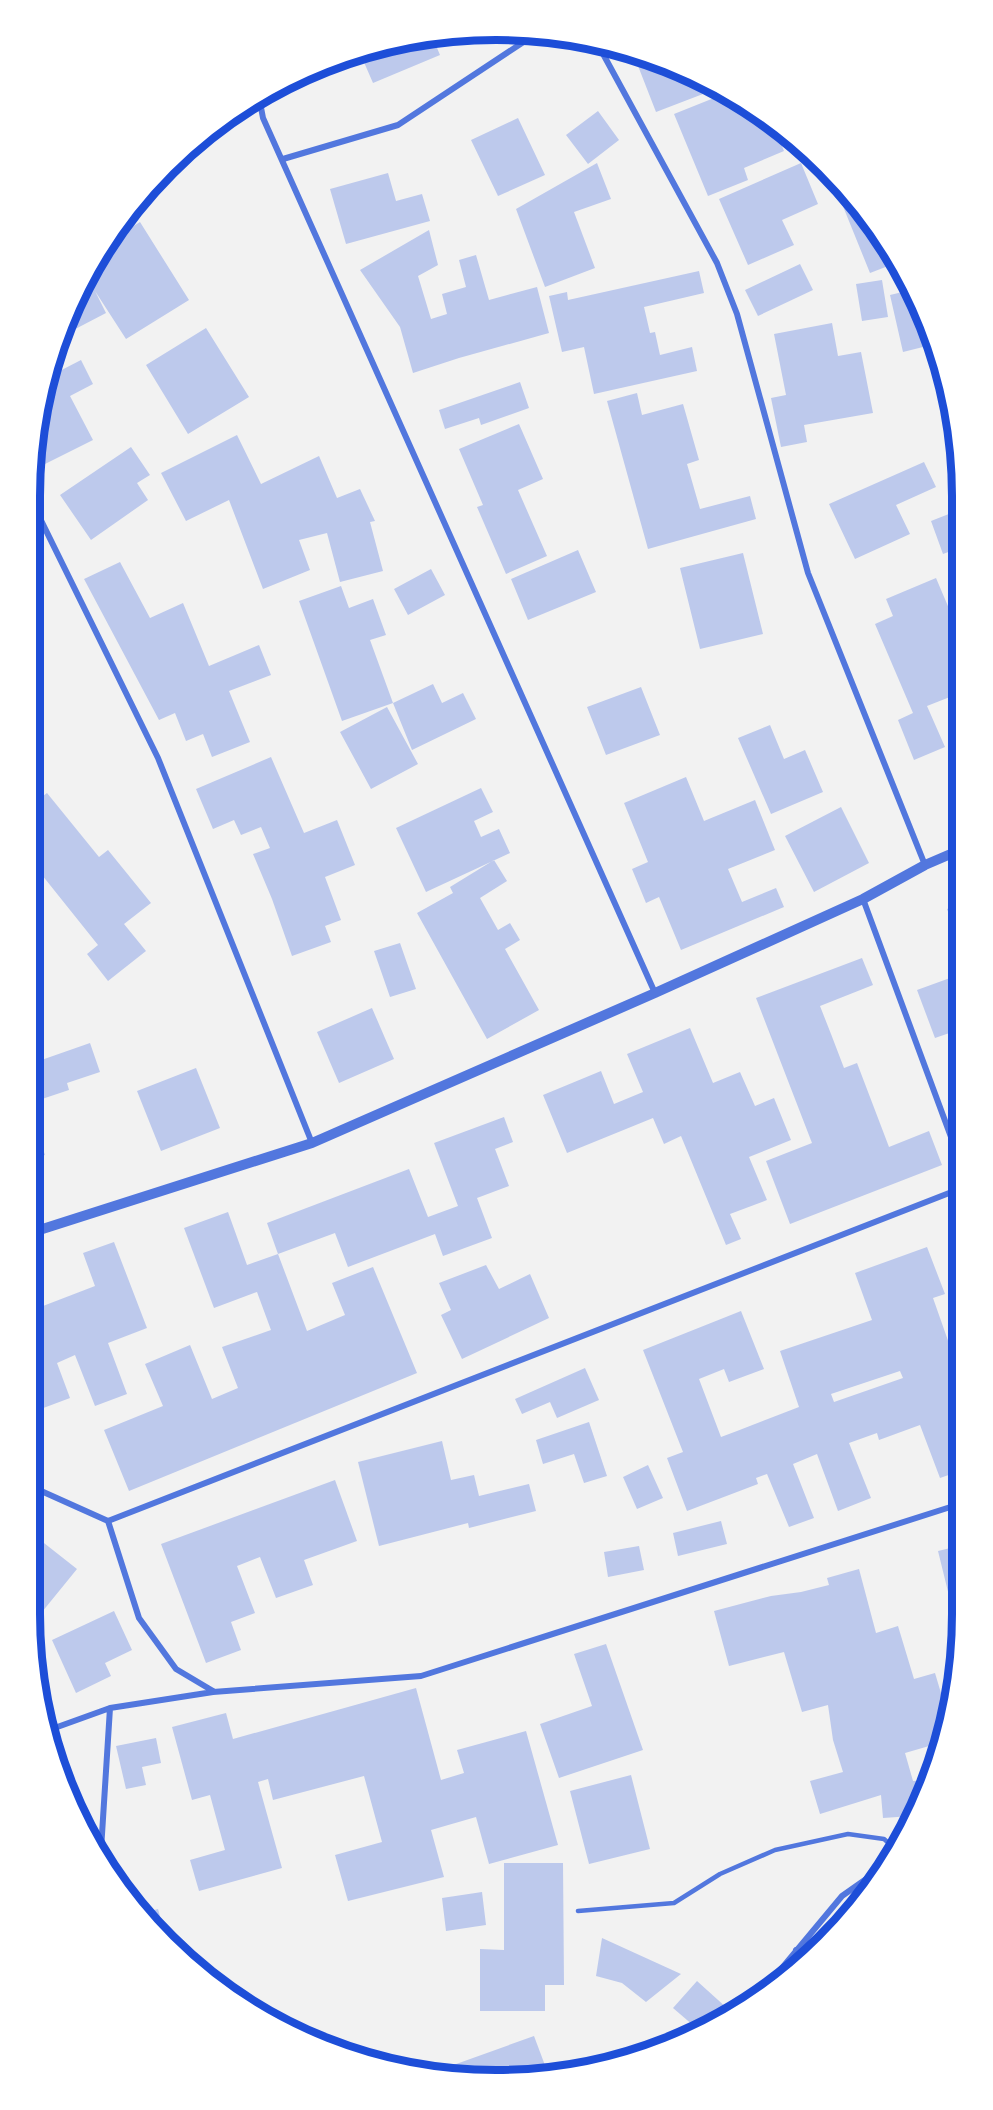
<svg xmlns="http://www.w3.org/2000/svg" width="993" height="2110" font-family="'Space Grotesk',sans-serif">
  <rect width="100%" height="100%" fill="#f2f2f2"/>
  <path fill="#bdc9ec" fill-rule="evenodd" d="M432,36L440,55L373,83L360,53L406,39Z
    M633,53L675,66L716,89L656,112Z
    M724,94L772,122L784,151L744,168L748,180L708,196L674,114Z
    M598,111L619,140L588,164L566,135Z
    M518,118L545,175L498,196L471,140Z
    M597,163L611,199L574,212L595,268L545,287L516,209Z
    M801,163L818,204L782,220L794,245L748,265L719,199Z
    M388,173L396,201L422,194L430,221L346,244L330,189Z
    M828,175L867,213L896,263L870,273L836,189Z
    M140,222L189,300L126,339L95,291L106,313L60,337L66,318L77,297L94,288L88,277L96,262L119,247L114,238Z
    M429,230L438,265L418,276L431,319L447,314L442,294L466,287L459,260L476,255L489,300L537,287L549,333L459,358L413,373L400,327L360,270Z
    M800,264L813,290L758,316L745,290Z
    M699,271L704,293L644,307L650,333L655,332L660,355L692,347L697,371L594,394L584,347L562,352L549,296L567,292L568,300Z
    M882,280L888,317L862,321L856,284Z
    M911,290L928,318L935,344L903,352L890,295Z
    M832,323L838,356L861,352L873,413L804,425L807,442L781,447L771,398L786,395L774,334Z
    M206,328L249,397L188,434L146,365Z
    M81,360L93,384L70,396L93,440L41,466L34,453L39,405L48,377Z
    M520,382L529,408L481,425L479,418L445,429L439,410Z
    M637,393L642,415L683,404L699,460L687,464L700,509L750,496L756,519L648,549L607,401Z
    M519,424L543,479L518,490L547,556L506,574L477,507L483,505L459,449Z
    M237,435L261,484L319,456L337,498L360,489L375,521L370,522L383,571L340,582L327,533L299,540L310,570L263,589L229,500L186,521L161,473Z
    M131,447L150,475L137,483L148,500L91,540L60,495Z
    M924,462L936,487L896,505L910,534L855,559L829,504Z
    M959,510V548L943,554L931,521Z
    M578,550L596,592L528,620L511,579Z
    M743,553L763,634L700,649L680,568Z
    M120,562L150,618L183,603L209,666L259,645L271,675L229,691L250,742L212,757L203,734L186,741L175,713L159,720L84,579Z
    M431,569L445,595L408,615L394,589Z
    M936,578L953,618L960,615V693L927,706L945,747L914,760L898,720L913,713L875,624L893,616L886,599Z
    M341,586L349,608L373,599L386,635L370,640L393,703L342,721L299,601Z
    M433,684L442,703L463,693L476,719L412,750L393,703Z
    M641,687L660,735L606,755L587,707Z
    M387,707L418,764L371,789L340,732Z
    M770,725L784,759L805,750L823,792L771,814L738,738Z
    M960,729V754L952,732Z
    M271,757L304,833L337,820L355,865L325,877L341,920L325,926L331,942L292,956L272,899L253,854L270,848L261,827L241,835L234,820L213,829L196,789Z
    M686,777L704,821L755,800L775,850L728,869L742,902L776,888L784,907L681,950L659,897L646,903L632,869L648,862L624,803Z
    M481,788L493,812L474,821L481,837L499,829L510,853L426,892L396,828Z
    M47,793L99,857L108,850L151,903L124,924L146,951L108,981L87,954L98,945L30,860V806Z
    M841,807L869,863L814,892L785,836Z
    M494,860L507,881L480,898L498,930L510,923L520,940L505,949L539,1010L487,1039L417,913L453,893L450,887Z
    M961,904V944H960L947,909Z
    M400,943L416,989L390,997L374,951Z
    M862,958L873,985L820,1006L831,1034L844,1068L857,1063L889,1147L929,1131L942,1165L790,1224L766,1161L812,1143L756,998Z
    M961,974V1029L935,1038L917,990Z
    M372,1008L394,1059L339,1083L317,1032Z
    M690,1028L713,1083L740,1072L755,1106L774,1098L791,1140L749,1157L767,1200L730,1214L741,1239L726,1245L681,1136L664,1144L653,1118L567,1153L543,1095L601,1071L614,1104L643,1092L627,1054Z
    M90,1043L100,1072L67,1083L69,1090L30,1103V1064Z
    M196,1068L220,1128L161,1151L137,1091Z
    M961,1094V1115L954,1096Z
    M30,1113L45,1155L30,1160Z
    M504,1117L513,1142L495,1149L509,1186L477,1198L492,1238L443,1256L435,1234L348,1267L335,1233L278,1254L267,1223L409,1169L428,1217L458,1206L434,1143Z
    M228,1212L247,1265L278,1254L307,1331L345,1315L332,1283L373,1267L417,1373L129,1491L104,1430L163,1406L145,1364L190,1345L212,1399L238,1388L222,1347L271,1330L257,1292L214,1308L184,1228Z
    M114,1242L147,1328L108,1343L127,1394L95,1406L75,1355L57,1363L70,1398L30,1413V1311L95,1286L83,1253Z
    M927,1247L945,1294L933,1298L952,1352L962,1349L963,1470L940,1478L920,1425L879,1440L877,1433L849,1443L871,1498L838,1511L817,1454L793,1464L814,1518L789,1527L767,1474L756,1478L758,1484L687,1511L667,1458L683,1452L643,1350L741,1311L764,1369L729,1382L724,1369L699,1379L721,1437L737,1431L799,1407L780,1351L872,1320L855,1273ZM900,1371L903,1378L834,1402L831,1394Z
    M486,1265L499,1289L530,1274L549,1318L462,1359L441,1315L451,1310L439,1283Z
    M585,1368L599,1400L557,1418L550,1402L522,1414L515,1399Z
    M589,1422L607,1476L584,1483L574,1454L543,1464L536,1440Z
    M442,1441L451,1480L474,1475L479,1496L529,1484L536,1511L469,1528L468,1523L379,1546L358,1462Z
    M648,1465L663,1498L637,1509L623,1477Z
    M335,1480L357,1541L304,1560L313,1585L276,1598L260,1557L237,1566L255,1613L231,1622L241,1650L206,1663L161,1544Z
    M721,1521L727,1544L678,1556L673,1533Z
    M30,1532L77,1569L42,1612L30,1601Z
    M963,1545V1605L952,1608L938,1551Z
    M639,1546L644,1570L608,1577L604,1552Z
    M859,1569L876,1633L898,1626L914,1679L935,1673L949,1720L943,1742L905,1753L913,1781L931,1780L927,1792L912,1816L883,1818L881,1795L820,1814L810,1781L843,1772L833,1740L828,1705L802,1712L784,1652L729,1666L714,1611L771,1596L801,1592L829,1585L827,1578Z
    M114,1611L132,1650L105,1663L111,1676L76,1693L52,1640Z
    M606,1644L643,1750L559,1778L540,1724L592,1706L574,1654Z
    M416,1688L441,1780L464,1773L457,1750L526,1731L558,1845L489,1864L476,1817L431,1830L444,1877L348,1901L335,1855L382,1842L364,1776L273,1800L268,1779L258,1782L282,1868L199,1891L190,1860L225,1850L210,1795L192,1800L172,1727L226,1713L233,1739Z
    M156,1738L161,1763L142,1767L146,1785L126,1789L116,1746Z
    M631,1775L650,1849L589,1864L570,1791Z
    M73,1781L80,1802L76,1804L66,1784Z
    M504,1863H563L564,1985H545V2011H480V1949L504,1950Z
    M482,1892L486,1925L446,1931L442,1898Z
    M158,1909L165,1934L143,1913Z
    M602,1938L681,1974L646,2002L622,1983L596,1976Z
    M697,1981L728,2009L712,2026L701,2032L673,2008Z
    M534,2036L549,2076L447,2072L445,2068Z"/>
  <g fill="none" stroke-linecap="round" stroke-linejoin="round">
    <path stroke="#5277de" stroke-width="4.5" d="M578,1911L674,1903L720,1874L775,1850L848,1834L884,1839L893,1847
      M356,2053L359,2057"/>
    <path stroke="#5277de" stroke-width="6" d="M596,41L717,263L737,314L808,573L925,865
      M259,97L263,118L655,993
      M283,159L398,125L525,41L532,34
      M30,498L158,758L312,1143
      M863,899L961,1164
      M30,1486L108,1521L139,1618L176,1669L213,1691
      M108,1521L962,1188
      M49,1730L110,1708L213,1692L421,1676L963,1503
      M101,1850L110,1708
      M796,1950L808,1958
      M757,1998L842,1896L879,1870"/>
    <path stroke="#5277de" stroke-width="10" d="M30,1233L312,1143L655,993L863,899L925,865L960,850"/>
  </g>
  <path d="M0 0H993V2110H0ZM496 40H496A456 456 0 0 1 952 496V1614A456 456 0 0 1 496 2070H496A456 456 0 0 1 40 1614V496A456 456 0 0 1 496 40Z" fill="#fff" fill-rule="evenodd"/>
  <path fill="none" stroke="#1d4ed8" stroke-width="8" d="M496 40H496A456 456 0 0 1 952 496V1614A456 456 0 0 1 496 2070H496A456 456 0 0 1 40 1614V496A456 456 0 0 1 496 40Z"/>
</svg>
